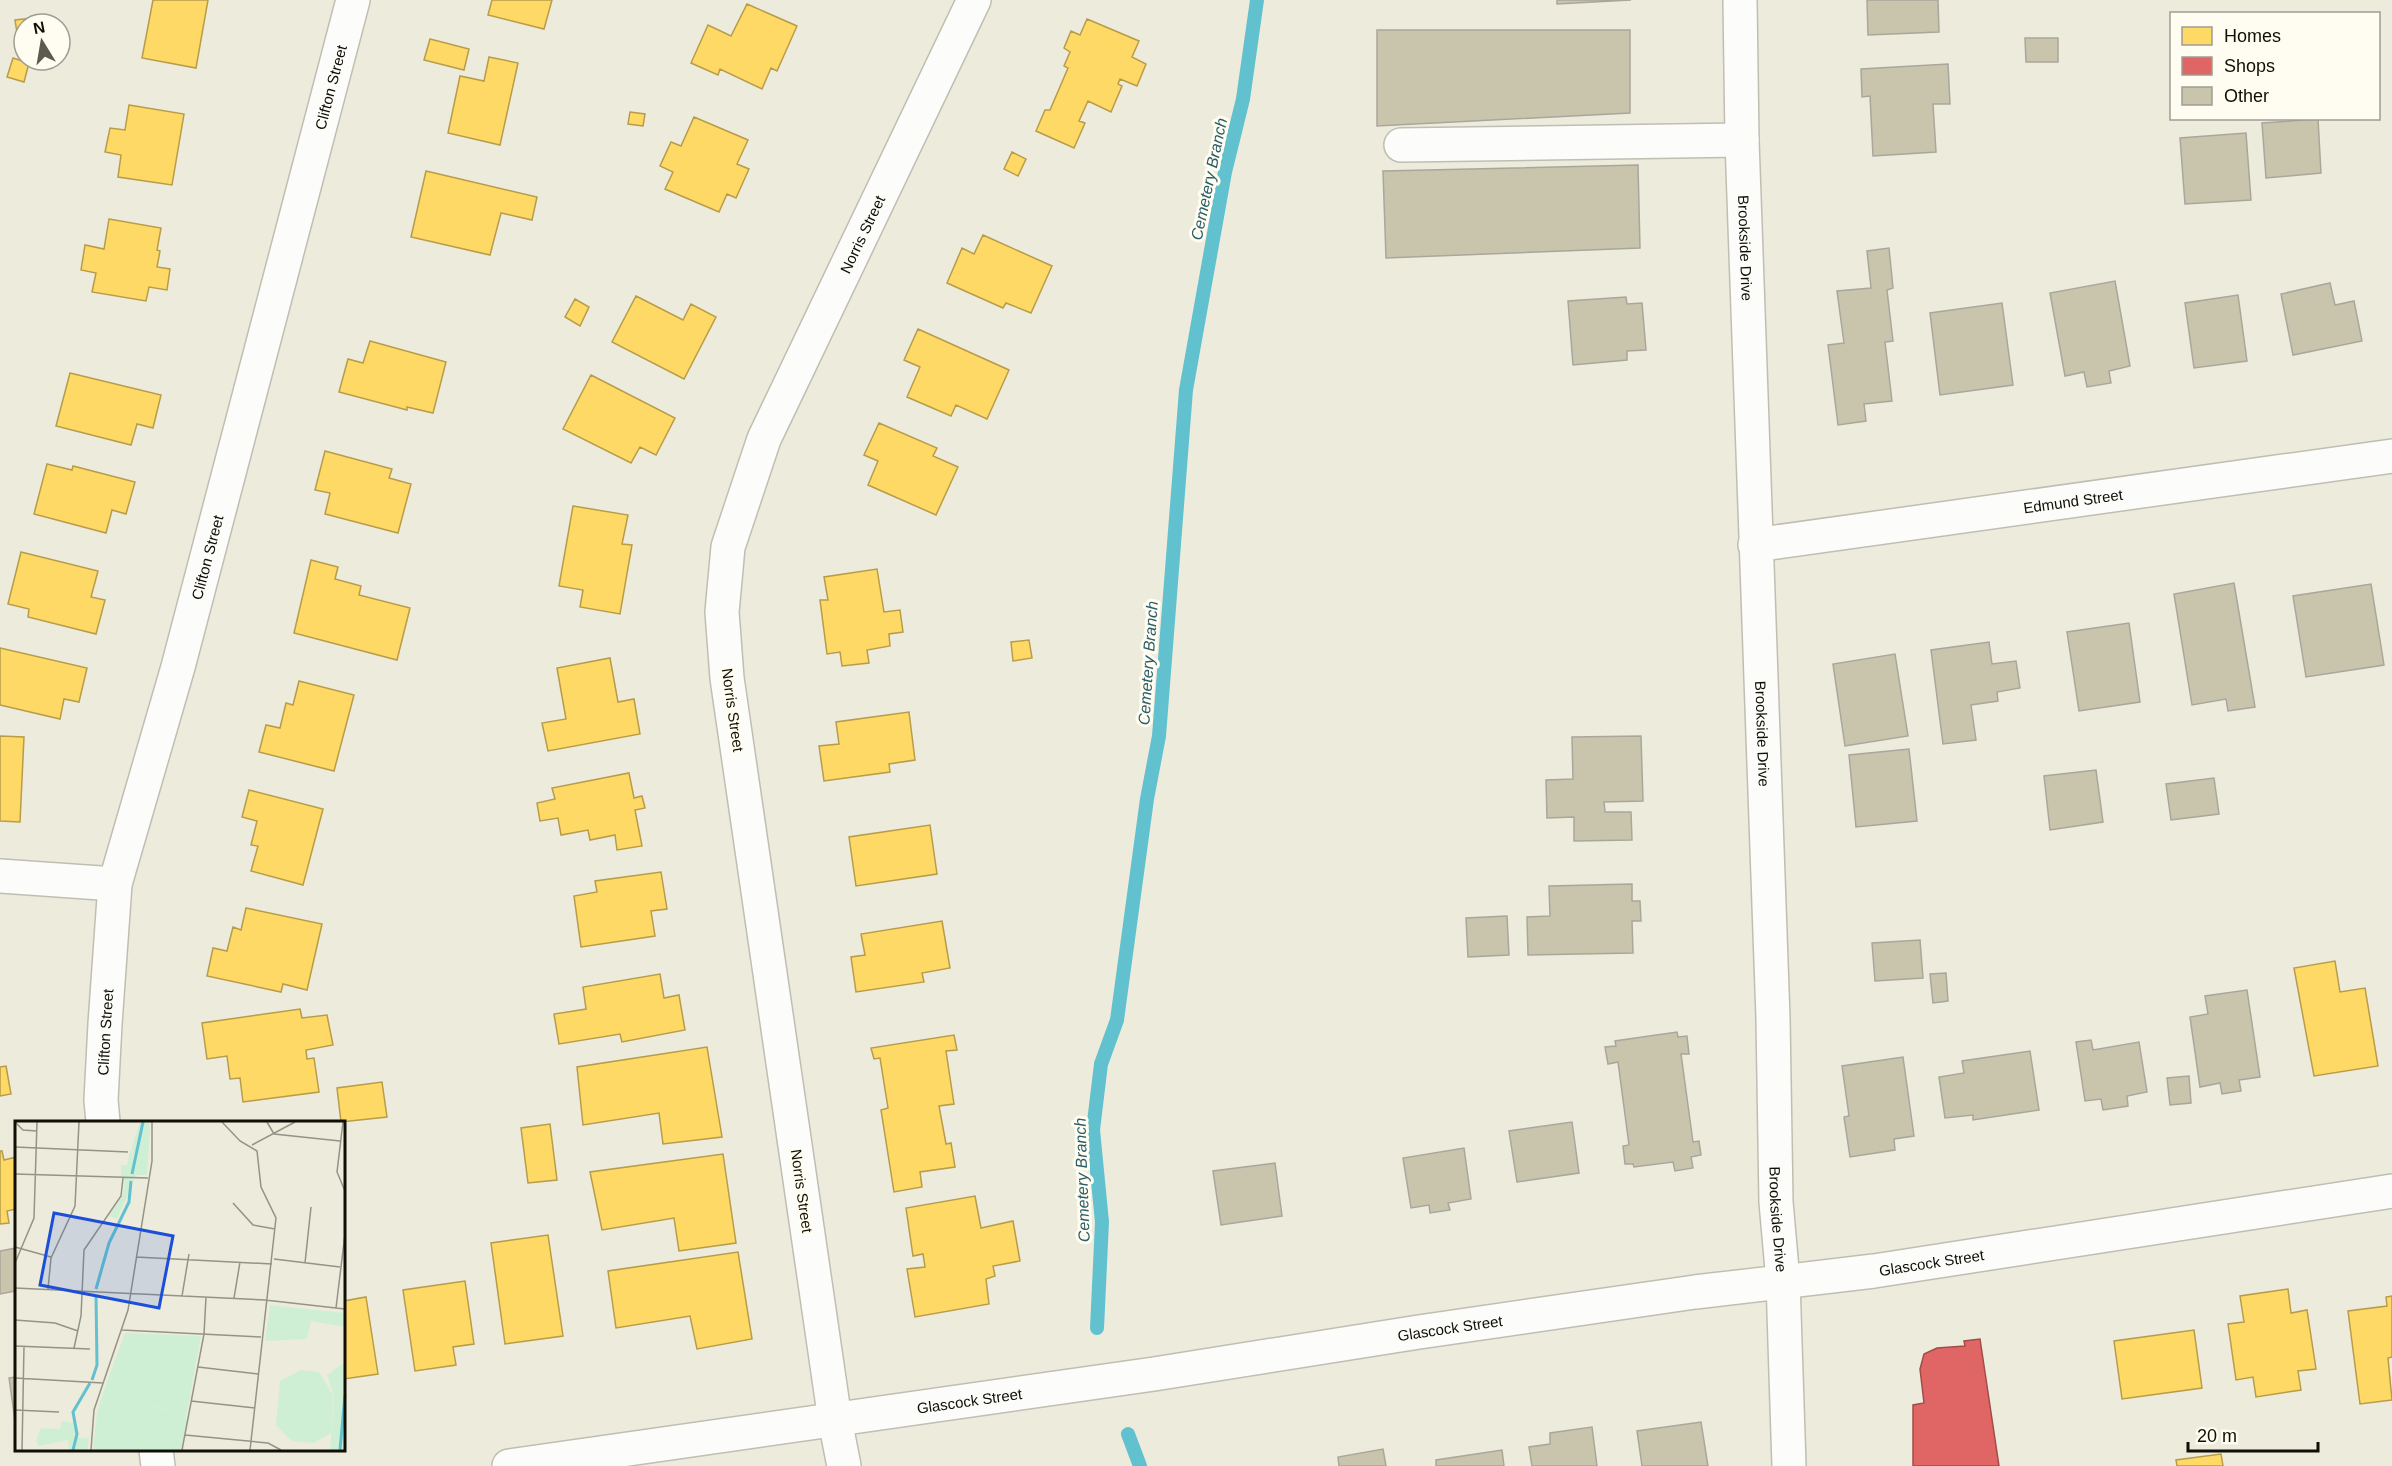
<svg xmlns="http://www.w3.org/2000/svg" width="2392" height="1466" font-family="Helvetica,sans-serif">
  <rect width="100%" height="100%" fill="#edebdc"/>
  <path fill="#ffd966" stroke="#b79c49" stroke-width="1.5" d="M153,0H208L196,68L142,58Z
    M492,0H552L544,29L488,15Z
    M747,4L797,26L777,71L771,68L762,89L720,69L718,75L691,63L708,25L731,36Z
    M33,18L34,24H24V38L18,39L15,20Z
    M1087,19L1139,41L1132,57L1146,64L1137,86L1120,79L1118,84L1122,86L1111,112L1088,101L1079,121L1085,123L1074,148L1036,131L1045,110H1050L1068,68L1064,66L1070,52L1064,48L1071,31L1080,35Z
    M430,39L469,49L464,70L424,60Z
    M489,57L518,63L500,145L448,133L460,76L484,81Z
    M13,58L29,63L24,82L7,77Z
    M129,105L184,114L172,185L118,177L121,155L105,152L110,128L125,130Z
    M630,112L645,114L643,126L628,124Z
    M694,117L748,140L737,164L749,169L736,198L727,194L719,212L665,189L673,172L660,166L671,142L681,146Z
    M1012,152L1026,159L1018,176L1004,169Z
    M426,171L537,197L532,220L501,213L490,255L411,237Z
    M109,219L161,228L157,250L160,251L157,267L170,269L167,290L149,287L146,301L92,292L96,273L81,270L85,245L104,249Z
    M983,235L1052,266L1031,313L1006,303L1003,308L947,283L962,248L974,254Z
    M636,296L683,320L691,304L716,317L684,379L612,342Z
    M575,299L589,307L580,326L565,317Z
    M918,329L1009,370L987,419L956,405L951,416L907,397L920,367L904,360Z
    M370,341L446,362L433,413L407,407V410L339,392L348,359L363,363Z
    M70,373L161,395L153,428L137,424L131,445L56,426Z
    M591,375L675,418L656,455L640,447L631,463L563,429Z
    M879,423L937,448L933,456L958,467L936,515L868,485L878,461L864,455Z
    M325,451L392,469L389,478L411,484L398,533L325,514L330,493L315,490Z
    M47,464L72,470L73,466L135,482L126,514L112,510L106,533L34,514Z
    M573,506L628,515L622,544L632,545L620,614L580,607L583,590L559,586Z
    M21,552L98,571L91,597L105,600L96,634L28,617L29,609L8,604Z
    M311,560L338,567L335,579L361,586L359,595L410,608L397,660L294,633Z
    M877,569L884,612L900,610L903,632L889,634L890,646L867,650L869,663L842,666L840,652L827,654L820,600H828L824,577Z
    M1029,640L1032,658L1013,661L1011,642Z
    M0,648L87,668L79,702L64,699L60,719L0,705Z
    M610,658L618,702L634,699L640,734L548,751L542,723L566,719L557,668Z
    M299,681L354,695L334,771L259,752L266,725L280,728L286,703L293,705Z
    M909,712L915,760L889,764L890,772L824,781L819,746L839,744L836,722Z
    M0,736L24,737L20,822L0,821Z
    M629,773L634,798L642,796L645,808L635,810L642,846L617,850L615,835L590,840L588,830L561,835L558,818L540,821L537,803L555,799L552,788Z
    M249,790L323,809L303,885L251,871L258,846L251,845L257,821L242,817Z
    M930,825L937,874L856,886L849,837Z
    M661,872L667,909L651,911L655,936L581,947L574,896L597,892L595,881Z
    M246,908L322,924L307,990L283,984L281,992L207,976L213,948L227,951L233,927L241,930Z
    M942,921L950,968L922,973L924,982L856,992L851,957L865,955L861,934Z
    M2335,961L2340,992L2365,988L2378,1066L2314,1076L2294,968Z
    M660,974L664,998L679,995L685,1030L622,1042L620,1034L559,1044L554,1014L586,1009L583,987Z
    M300,1009L302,1018L327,1015L333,1045L306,1050L307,1059L314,1058L319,1092L243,1102L240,1078L230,1079L227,1056L207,1059L202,1023Z
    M954,1035L957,1050L946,1051L954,1104L939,1106L946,1144L951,1143L955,1167L920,1172L922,1187L894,1192L881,1110L888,1108L880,1058L874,1059L871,1048Z
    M707,1047L722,1137L663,1144L659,1113L583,1125L577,1067Z
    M6,1066L11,1094L0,1096V1067Z
    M382,1082L387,1117L341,1122L337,1088Z
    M550,1124L557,1180L528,1183L521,1128Z
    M0,1151H2L4,1160L16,1157V1209L7,1211L9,1223L0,1224Z
    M723,1154L736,1243L679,1251L674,1218L602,1230L590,1172Z
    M975,1196L981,1228L1013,1221L1020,1261L993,1266L995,1276L986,1279L989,1304L915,1317L907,1269L925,1267L923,1254L913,1256L906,1208Z
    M548,1235L563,1336L505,1344L491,1243Z
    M738,1252L752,1339L697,1349L690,1316L616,1328L608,1271Z
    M465,1281L474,1344L453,1347L456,1365L415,1371L403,1290Z
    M2288,1289L2291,1313L2307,1310L2316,1369L2298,1371L2301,1390L2256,1397L2253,1377L2236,1380L2228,1324L2244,1322L2240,1296Z
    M2392,1296V1357L2388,1358L2392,1400L2360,1404L2348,1311L2387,1306L2386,1297Z
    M366,1297L378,1374L344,1379V1301Z
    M2194,1330L2202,1388L2122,1399L2114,1341Z
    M2221,1454L2223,1466H2177L2176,1460Z"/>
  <path fill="#e06666" stroke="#a24c49" stroke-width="1.5" d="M1980,1339L1999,1466H1913V1405L1924,1403L1920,1369L1924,1354L1937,1348L1965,1346L1964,1341Z"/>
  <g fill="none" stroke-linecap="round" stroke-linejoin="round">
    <path stroke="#62c1ce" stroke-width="14" d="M1097,1328L1102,1222L1093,1130L1101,1064L1117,1020L1147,799L1159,736L1186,390L1225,172L1243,99L1257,0
      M1128,1434L1140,1466"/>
  </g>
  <path fill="#c9c4ac" stroke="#a9a79c" stroke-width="1.5" d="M1557,0H1631L1557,4Z
    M1867,0H1938L1939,32L1868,35Z
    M1377,30H1630V113L1377,126Z
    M2025,38H2058V62H2026Z
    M1948,64L1950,104H1933L1936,152L1873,156L1870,96L1862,97L1861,69Z
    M2318,119L2321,173L2266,178L2262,123Z
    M2246,133L2251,200L2185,204L2180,138Z
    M1638,165L1640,248L1386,258L1383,171Z
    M1889,248L1893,288L1887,290L1893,341L1885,342L1892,401L1864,404L1866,421L1838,425L1828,345L1844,343L1837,291L1871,288L1867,251Z
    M2115,281L2130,366L2109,371L2111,383L2087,387L2084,372L2065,376L2050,293Z
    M2330,283L2335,305L2354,301L2362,341L2293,355L2281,294Z
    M2238,295L2247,361L2194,368L2185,303Z
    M1626,297L1627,304L1642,303L1646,350L1627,351V360L1573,365L1568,301Z
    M2002,303L2013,385L1940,395L1930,313Z
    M2234,583L2255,707L2228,711L2226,699L2192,705L2174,594Z
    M2371,584L2384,665L2306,677L2293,596Z
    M2129,623L2140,702L2079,711L2067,632Z
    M1989,642L1992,664L2016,661L2020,688L1997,692L1998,701L1971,705L1976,740L1943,744L1931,650Z
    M1895,654L1908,736L1845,746L1833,664Z
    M1641,736L1643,801L1604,802L1605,812H1631L1632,840L1574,841V817L1547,818L1546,780L1573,779L1572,737Z
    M1909,749L1917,821L1856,827L1849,755Z
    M2096,770L2103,822L2050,830L2044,776Z
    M2214,778L2219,814L2171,820L2166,784Z
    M1632,884V901H1640L1641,921H1632L1633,953L1528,955L1527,917L1550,916L1549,886Z
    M1507,916L1509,955L1468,957L1466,918Z
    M1920,940L1923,978L1875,981L1872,943Z
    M1946,973L1948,1001L1933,1003L1930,974Z
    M2247,990L2260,1077L2239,1080L2241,1091L2222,1094L2220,1083L2200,1087L2190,1017L2208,1014L2205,996Z
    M1677,1032L1678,1037L1687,1036L1689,1054H1681L1693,1142L1699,1141L1701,1155L1691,1157L1693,1168L1675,1171L1673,1162L1634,1167L1633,1164H1625L1623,1146L1629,1145L1618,1062L1608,1064L1605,1047L1616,1046L1615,1041Z
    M2091,1040L2093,1050L2139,1042L2147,1092L2127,1096L2128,1106L2103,1110L2101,1099L2085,1101L2076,1042Z
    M2030,1051L2039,1110L1973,1120V1115L1945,1118L1939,1077L1964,1073L1962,1061Z
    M1903,1057L1914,1136L1894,1139L1895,1150L1850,1157L1844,1117L1849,1116L1842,1066Z
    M2189,1076L2191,1103L2170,1105L2167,1078Z
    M1572,1122L1579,1173L1517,1182L1509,1131Z
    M1464,1148L1471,1199L1448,1203L1450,1210L1430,1213L1429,1205L1411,1208L1403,1158Z
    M1275,1163L1282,1216L1221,1225L1213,1171Z
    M16,1248V1291L0,1294V1251Z
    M16,1377V1428L9,1378Z
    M1701,1422L1708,1466H1642L1637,1431Z
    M1592,1427L1597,1466H1532L1529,1447L1550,1444V1433Z
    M1383,1449L1386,1466H1339L1338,1457Z
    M1502,1450L1504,1466H1436V1460Z"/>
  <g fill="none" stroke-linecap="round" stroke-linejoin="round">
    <defs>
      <g id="minor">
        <path d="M1401,145L1742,140"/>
        <path id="s1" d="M1755,545L2392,456"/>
        <path d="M0,876L115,884"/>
        <path id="s2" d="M103,1122L101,1100L105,1024L115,884L178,667L353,0"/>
        <path d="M156,1450L158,1466"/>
        <path id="s3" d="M844,1466L835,1420L727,678L722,612L728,547L764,439L974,0"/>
      </g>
      <g id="tertiary">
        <path id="s4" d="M1740,0L1742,140L1773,1018L1776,1202L1783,1281L1789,1466"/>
        <path id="s5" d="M509,1466L1154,1374L1419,1332L1695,1292L1874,1271L2392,1191"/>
      </g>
    </defs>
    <use href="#minor" stroke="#c0beb3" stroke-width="36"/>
    <use href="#tertiary" stroke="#c0beb3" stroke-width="36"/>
    <use href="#minor" stroke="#fcfcfa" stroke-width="33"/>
    <use href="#tertiary" stroke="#fcfcfa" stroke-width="33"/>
  </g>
  <g text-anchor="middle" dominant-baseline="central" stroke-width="6" stroke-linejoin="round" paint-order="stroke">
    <g font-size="15" fill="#100e05" stroke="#fffdf1">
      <text stroke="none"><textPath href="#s2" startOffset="1064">Clifton Street</textPath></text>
      <text stroke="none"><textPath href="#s3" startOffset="1269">Norris Street</textPath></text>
      <text stroke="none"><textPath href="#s4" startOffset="248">Brookside Drive</textPath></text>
      <text stroke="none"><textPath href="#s1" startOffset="321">Edmund Street</textPath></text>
      <text stroke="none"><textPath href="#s2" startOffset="578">Clifton Street</textPath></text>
      <text transform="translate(733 710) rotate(82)">Norris Street</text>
      <text stroke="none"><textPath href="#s4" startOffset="734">Brookside Drive</textPath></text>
      <text stroke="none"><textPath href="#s2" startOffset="90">Clifton Street</textPath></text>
      <text transform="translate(802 1191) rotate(82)">Norris Street</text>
      <text stroke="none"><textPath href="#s4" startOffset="1220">Brookside Drive</textPath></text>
      <text stroke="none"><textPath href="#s5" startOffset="1437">Glascock Street</textPath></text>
      <text stroke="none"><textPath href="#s5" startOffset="951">Glascock Street</textPath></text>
      <text stroke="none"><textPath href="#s5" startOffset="465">Glascock Street</textPath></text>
    </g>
    <g font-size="16" font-style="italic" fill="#2a5d69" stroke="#fffdf1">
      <text transform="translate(1209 179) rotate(-78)">Cemetery Branch</text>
      <text transform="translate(1148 663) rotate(-86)">Cemetery Branch</text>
      <text transform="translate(1082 1180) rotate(-92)">Cemetery Branch</text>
    </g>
  </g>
  <g transform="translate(15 1121)">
    <rect width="330" height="330" fill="#edebdc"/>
    <path d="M125,1H134L135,8L132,54H121L117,26ZM255,184L330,192V206L296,200L292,218L250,220ZM330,241V329H315L319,275L312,254ZM47,300L61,302L63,317H74L72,329H54L53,319L24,325L21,320L26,307L45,308Z" fill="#cfefd4"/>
    <path d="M90,266L173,298L166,329H78L82,291Z" fill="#cfefd4"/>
    <path d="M116,27L121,54L102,98L94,95L108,74L110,56H106V44H112ZM110,212L186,215L171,297L90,266Z" fill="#cfefd4"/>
    <path d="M157,215L176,226L179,246L153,242ZM125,220L131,221L129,239H108L114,225ZM286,249L304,251L318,274L316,312L299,322L277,320L261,304L265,260Z" fill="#cfefd4"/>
    <path fill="none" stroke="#62c1ce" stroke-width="3" d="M117,53L128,1M81,168L94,122L114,81L116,60M77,259L82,244L81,174M58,329L62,313L58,291L75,262M325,329L330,274"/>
    <path fill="none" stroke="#959386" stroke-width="1.5" d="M0,1L8,9L22,10M207,1L225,20L242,30L246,66L261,97L235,329M252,1L259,13L325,20M328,1L322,51L330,70M237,24L280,1M0,26L113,31M0,53L133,57M218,82L238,104L260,108M0,126L36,136M121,136L257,143M259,138L325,146M0,142L19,97L22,1M290,142L296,86M0,167L250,179L330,188M33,168L36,137L60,85L64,1M167,175L174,133M219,177L225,141M321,187L330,113M0,199L40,202L63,210M107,209L246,216M0,225L75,228M59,227L66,195L69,129L106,75L108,57M183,246L243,253M0,257L88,262M176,280L240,287M0,289L44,291M170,314L253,322L266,329M7,329L9,225M76,329L79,289L113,189L137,40V1M167,329L189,213L191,176"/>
    <path fill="#1d4ed8" fill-opacity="0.15" stroke="#1d4ed8" stroke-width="3" d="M39,92L158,115L144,187L25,164Z"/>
    <rect width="330" height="330" fill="none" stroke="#100e05" stroke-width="3"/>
  </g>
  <rect x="2170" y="12" width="210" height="108" fill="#fffdf1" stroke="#9f9d93" stroke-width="1.5"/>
  <rect x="2182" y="27" width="30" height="18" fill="#ffd966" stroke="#9f9d93" stroke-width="1.5"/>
  <text x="2224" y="42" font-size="18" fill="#100e05">Homes</text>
  <rect x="2182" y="57" width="30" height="18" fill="#e06666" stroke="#9f9d93" stroke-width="1.5"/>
  <text x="2224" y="72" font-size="18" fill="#100e05">Shops</text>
  <rect x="2182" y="87" width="30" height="18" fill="#c9c4ac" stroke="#9f9d93" stroke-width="1.5"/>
  <text x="2224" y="102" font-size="18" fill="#100e05">Other</text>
  <g transform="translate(42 42) rotate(349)"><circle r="28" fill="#fffdf1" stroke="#9f9d93" stroke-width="1.5"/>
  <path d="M0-4.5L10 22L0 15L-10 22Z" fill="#5d5b50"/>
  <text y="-9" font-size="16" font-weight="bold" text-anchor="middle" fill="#100e05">N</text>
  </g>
  <path d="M2188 1442v9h130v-9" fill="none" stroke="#100e05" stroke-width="3"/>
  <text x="2197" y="1442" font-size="18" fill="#100e05" stroke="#fffdf1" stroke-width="4.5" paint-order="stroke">20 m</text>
</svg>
